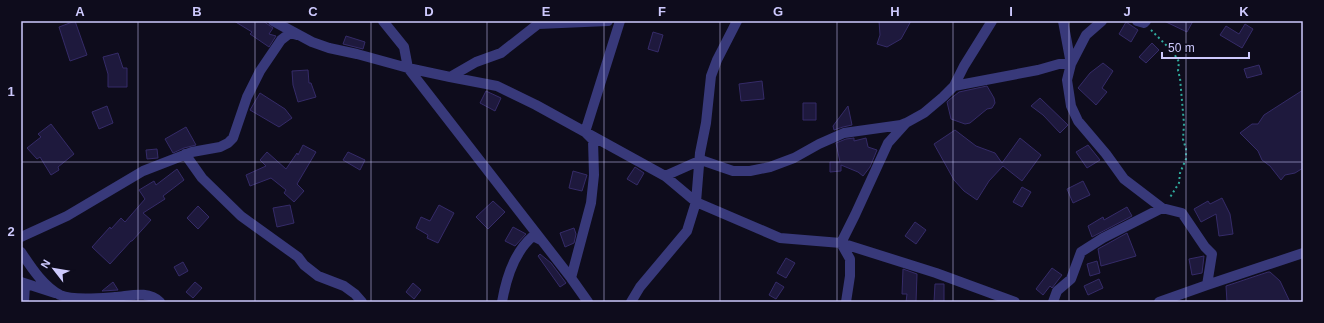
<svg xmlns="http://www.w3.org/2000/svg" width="1324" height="323" font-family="Helvetica,sans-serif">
  <rect width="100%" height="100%" fill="#0e0c1c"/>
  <path fill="#1e193d" stroke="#352b68" d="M75,21L87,55L70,61L59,27Z
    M234,21H263L273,28L269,34L276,36L269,47L250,34L252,32Z
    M879,21H911L901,39L887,47L877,44L880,35Z
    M1164,21H1193L1187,32Z
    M1126,22L1138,30L1131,42L1119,34Z
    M1245,24L1253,29L1242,48L1220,35L1226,26L1239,34Z
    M653,32L663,35L658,52L648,49Z
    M346,36L365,42L363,49L343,44Z
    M1152,43L1159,50L1146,63L1139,57Z
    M118,53L123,68H127V87H108V74L103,57Z
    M1103,63L1113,71L1102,88L1107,92L1096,105L1078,88L1090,73Z
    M1259,65L1262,74L1247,78L1244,69Z
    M308,70L309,83H311L316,97L298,102L293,85L292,71Z
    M762,81L764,99L741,101L739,84Z
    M987,86L994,98L995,103L992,108L987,109L970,123L965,124L951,119L947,102L949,100L959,92Z
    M1303,90V168L1295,173L1285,175L1281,180L1270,166L1262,160L1258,151L1240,133L1252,124H1258L1264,115Z
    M486,91L501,98L495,111L480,103Z
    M260,93L285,109L292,118L279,127L250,110Z
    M1040,98L1068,125L1060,133L1043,115L1031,106Z
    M803,103H816V120H803Z
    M107,106L113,123L99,129L92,112Z
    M848,106L852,125L843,127L834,130L833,126Z
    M51,124L74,154L58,167L59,170L51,175L40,157L37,159L27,148L41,137L38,134Z
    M186,127L196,145L184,148L173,153L165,139Z
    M955,130L976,146L995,153L1002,163L1020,138L1041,155L1022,181L1003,166L989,181L977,200L964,191L954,180L934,144Z
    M854,138V141L866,138L868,147L877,150L870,167L863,176L858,172L841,165V171L830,172V162H840L836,143L846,139Z
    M303,145L316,152L297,184L304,191L294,202L284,193L286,190L271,178L250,186L246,175L266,166L260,160L267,152L286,169L297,153L298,155Z
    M1088,145L1100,160L1087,168L1076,152Z
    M157,149L158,158L147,159L146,150Z
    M348,152L365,160L360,170L343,160Z
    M635,167L644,173L637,185L627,179Z
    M177,169L184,180L163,196L165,199L143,213L151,220L132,241H131L110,264L92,247L110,227L111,229L121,218L125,222L145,199L139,190L154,181L156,185Z
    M573,171L587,175L582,191L569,188Z
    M1083,181L1090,195L1073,203L1067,189Z
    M1022,187L1031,192L1022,207L1013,202Z
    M1222,198L1230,214L1233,234L1219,236L1216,214L1201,222L1194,209L1208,201L1210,204Z
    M493,201L505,212L488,229L476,217Z
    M290,205L294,223L277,227L273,208Z
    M439,205L454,213L438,243L427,238L428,235L416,228L421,217L430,221Z
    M198,206L209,217L198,229L187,218Z
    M1127,207L1132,216L1092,237L1088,226L1103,217L1104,220Z
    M915,222L926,230L916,244L905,236Z
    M513,227L526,234L515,246L505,241Z
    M574,228L576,234L574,243L565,247L560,233Z
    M1127,233L1136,256L1101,266L1098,249Z
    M540,254L551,263L566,283L560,287L538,256Z
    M1204,256L1202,273L1192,275L1189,259Z
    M786,258L795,263L786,278L777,273Z
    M1097,261L1100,273L1090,276L1087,264Z
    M183,262L188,271L179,276L174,267Z
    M1052,268L1062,275L1052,288L1050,286L1043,295L1036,289Z
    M903,269L917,274L916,302H906L907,294H902Z
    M1268,272H1270L1280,281L1290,302H1227L1226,286Z
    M1099,279L1103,288L1088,295L1084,286Z
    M113,282L118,290L102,291Z
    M195,282L202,288L193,298L186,292Z
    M776,282L784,287L776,299L769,295Z
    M413,283L421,290L414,299L406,292Z
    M935,284H944V302H934Z"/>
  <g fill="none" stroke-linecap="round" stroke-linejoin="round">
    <path stroke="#30aa9d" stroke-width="2" stroke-dasharray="2 3" stroke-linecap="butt" d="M1151,30L1173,52L1179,62L1178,71L1180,78L1184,124L1183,139L1186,149V159L1180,173L1179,183L1169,199"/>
    <path stroke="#38397a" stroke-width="10" d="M273,21L312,42L329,48L357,54L408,68L450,77L497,86L536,105L665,176L696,202L780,238L841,243L936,273L1015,302
      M383,21L404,47L408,68L571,278L588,302
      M1063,21L1071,64L1067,80L1071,106L1078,121L1106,154L1124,179L1162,208L1182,213L1205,247L1212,254L1207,285
      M1137,21L1144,23L1146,21
      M450,77L476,62L501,53L538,24L608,21
      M954,86L964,66L992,21
      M185,154L202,178L241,216L298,257L304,265L318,276L344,286L355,294L362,302
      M665,176L701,160L733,171H750L770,167L794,158L819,144L844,133L901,125L906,123
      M21,237L67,216L143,171L192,152L220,147L228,143L233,138L247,97L260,71L281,40L290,33L297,35
      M21,252C31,267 43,286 60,295C73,301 101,298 115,297C130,296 148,290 160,302
      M571,278L591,203L594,175L593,140L585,132L620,21
      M21,282L55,293
      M24,302L25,284
      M502,302C506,279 514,252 533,236L541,240
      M631,302L640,287L687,231L696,202L700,153L706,123L711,76L717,60L737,21
      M846,302L850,276V259L841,243L855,215L888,143L906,123L924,113L943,97L954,86L1038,70L1059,64H1071L1086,35L1102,21
      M1053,302L1057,291L1071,279L1081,252L1103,238L1162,208
      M1159,302L1207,285L1303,253"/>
  </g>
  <path fill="none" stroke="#cdc9fd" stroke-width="1" stroke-opacity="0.55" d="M138,21V302M255,21V302M371,21V302M487,21V302M604,21V302M720,21V302M837,21V302M953,21V302M1069,21V302M1186,21V302M21,162H1303"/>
  <rect width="1324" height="323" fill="none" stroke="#0e0c1c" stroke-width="44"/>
  <g transform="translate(54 269) rotate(301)" stroke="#0e0c1c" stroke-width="3" paint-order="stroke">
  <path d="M0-3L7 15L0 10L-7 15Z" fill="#cdc9fd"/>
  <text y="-6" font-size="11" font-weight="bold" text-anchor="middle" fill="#cdc9fd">N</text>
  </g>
  <path d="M1162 52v6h87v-6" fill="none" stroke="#cdc9fd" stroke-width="2"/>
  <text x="1168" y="52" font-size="12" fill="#cdc9fd" stroke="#0e0c1c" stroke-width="3" paint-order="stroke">50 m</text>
  <rect x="22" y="22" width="1280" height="279" fill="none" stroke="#cdc9fd" stroke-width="1.5"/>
  <g font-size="13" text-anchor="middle" font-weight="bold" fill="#cdc9fd">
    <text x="80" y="16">A</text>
    <text x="197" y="16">B</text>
    <text x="313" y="16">C</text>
    <text x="429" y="16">D</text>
    <text x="546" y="16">E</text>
    <text x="662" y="16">F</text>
    <text x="778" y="16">G</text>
    <text x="895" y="16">H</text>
    <text x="1011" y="16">I</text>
    <text x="1127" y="16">J</text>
    <text x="1244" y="16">K</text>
    <text x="11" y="96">1</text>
    <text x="11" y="236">2</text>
  </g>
</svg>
